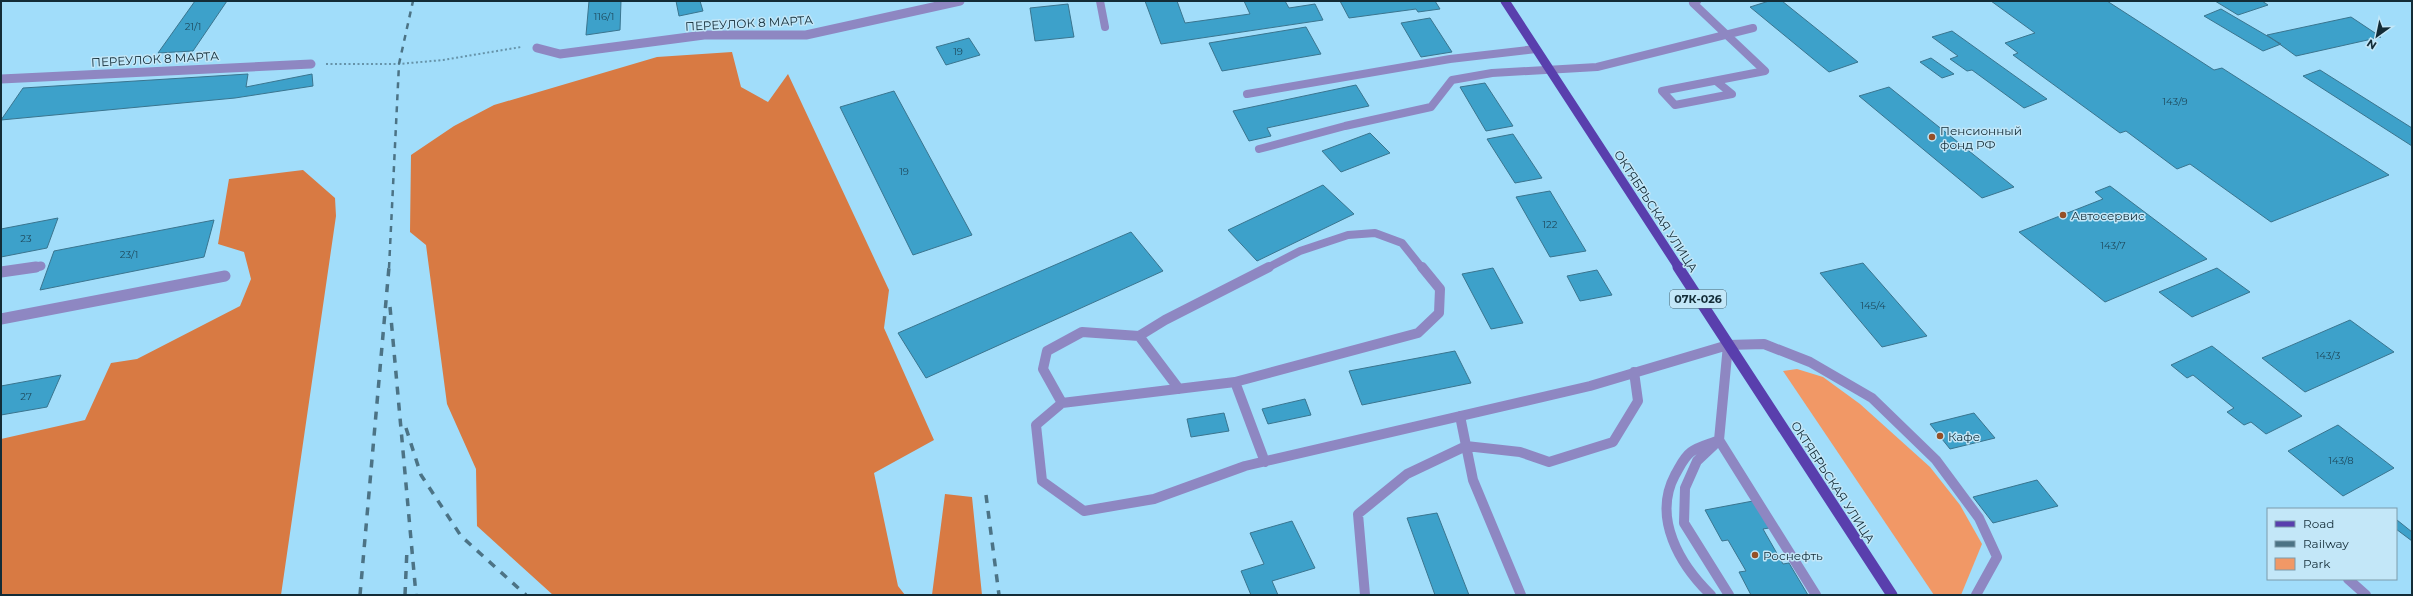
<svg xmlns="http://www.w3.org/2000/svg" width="2413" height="596" font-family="Montserrat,sans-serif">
  <rect width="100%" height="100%" fill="#a1ddfa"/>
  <path fill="#f19866" d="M1797,369L1823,377L1860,404L1930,467L1960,505L1982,544L1961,595H1934L1783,371Z"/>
  <path fill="#d87a43" d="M732,52L741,87L768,102L788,74L889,290L884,328L934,440L874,473L898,586L905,595H553L477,526L476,469L447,404L426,245L410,232L411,155L454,126L494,105L657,57Z
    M303,170L335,198L336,216L281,595H1V439L85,420L111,363L137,359L240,306L251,279L244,252L218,244L229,179Z
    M945,494L972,497L982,595H932Z"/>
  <path fill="#3da1ca" stroke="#3a758f" d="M195,1H227L193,51L158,53Z
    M589,1H621L620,30L586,35Z
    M676,1H700L703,11L679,16Z
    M1145,1H1177L1185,23L1250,14L1244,1H1285L1289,8L1315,4L1323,20L1161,44Z
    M1340,1H1435L1440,9L1418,12L1416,9L1349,18Z
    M1769,1H1782L1858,62L1829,72L1750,7Z
    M1991,1H2107L2214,70L2222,68L2389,175L2271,222L2190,164L2177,169L2126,131L2120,133L2013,55L2018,53L2005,43L2035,33Z
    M2215,1H2262L2268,5L2238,15Z
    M1068,4L1074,37L1035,41L1030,8Z
    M2221,9L2281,44L2263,51L2204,16Z
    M2351,17L2381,37L2296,56L2267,35Z
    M1430,18L1452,52L1421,57L1401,23Z
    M1306,27L1321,54L1222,71L1209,43Z
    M1952,31L2047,99L2024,108L1972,70L1967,71L1950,59L1958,56L1932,37Z
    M969,38L980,55L946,65L936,47Z
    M1931,58L1954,74L1942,78L1920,62Z
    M2320,70L2412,128V146L2303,76Z
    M248,74L246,87L312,74L313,86L235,98L1,120L23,88Z
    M1485,83L1513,126L1486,131L1460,87Z
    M1356,85L1369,106L1267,128L1271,136L1249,141L1233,111Z
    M1889,87L2014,187L1982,198L1859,96Z
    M894,91L972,235L913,255L840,107Z
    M1370,133L1390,153L1341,172L1322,151Z
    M1513,134L1542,178L1515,183L1487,139Z
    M1323,185L1354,214L1257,261L1228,230Z
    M2110,186L2207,259L2105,302L2019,232L2103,199L2095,192Z
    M1550,191L1586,251L1550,257L1516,197Z
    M58,218L47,248L1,257V229Z
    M214,220L204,257L40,290L54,251Z
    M1131,232L1163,271L926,378L898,333Z
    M1863,263L1927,336L1882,347L1820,273Z
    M1493,268L1523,323L1491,329L1462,274Z
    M2217,268L2250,292L2192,317L2159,292Z
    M1597,270L1612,295L1580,301L1567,276Z
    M2350,320L2394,352L2305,392L2262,358Z
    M2212,346L2302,416L2266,434L2251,422L2244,425L2227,412L2234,408L2193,375L2187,378L2171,365Z
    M1455,351L1471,383L1362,405L1349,371Z
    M61,375L47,407L1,415V386Z
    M1305,399L1311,415L1268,424L1262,409Z
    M1224,413L1229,431L1191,437L1187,419Z
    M1974,413L1995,438L1950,449L1930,424Z
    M2338,425L2394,468L2343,496L2288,451Z
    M2037,480L2058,506L1993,523L1973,497Z
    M1753,501L1769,528L1763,529L1783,564L1789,563L1808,595H1751L1739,572L1746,571L1728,540L1722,541L1705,510Z
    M1437,513L1469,595H1435L1407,518Z
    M2397,520L2412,532V541L2396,529Z
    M1292,521L1315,568L1272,581L1278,595H1251L1241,571L1264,564L1250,533Z"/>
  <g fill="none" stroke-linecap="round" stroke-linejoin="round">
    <path stroke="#6693a9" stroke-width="2" stroke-dasharray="2 2.5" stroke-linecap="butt" d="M326,64H399L443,60L521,47"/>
    <path stroke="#8e87c2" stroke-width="8" d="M1100,1L1105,27
      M1697,1L1693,3L1765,71L1662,91L1675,105L1732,94L1716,81
      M1247,94L1450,59L1536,49
      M1259,149L1345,126L1431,107L1452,80L1492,73L1597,67L1753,28
      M1267,268L1300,251L1348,235L1375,233L1402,243L1422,268"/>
    <path stroke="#8e87c2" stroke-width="10" d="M1139,336L1179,389
      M1728,345L1719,440L1816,595
      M1235,382L1265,462
      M1062,403L1036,425L1042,481L1084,511L1154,499L1245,466L1590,386L1728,345L1764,344L1810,362L1872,398L1936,460L1979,518L1997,557L1976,595
      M1062,403L1043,369L1047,351L1082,332L1139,336L1165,320L1269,267
      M1062,403L1235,382L1418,333L1439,313L1440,289L1422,267
      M1460,416L1473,480L1521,595
      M1714,445L1697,461L1685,488L1684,523L1729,595
      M2348,579L2366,595
      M1365,595L1358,514L1407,474L1466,446L1520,452L1549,462L1613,442L1638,401L1634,372
      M1711,595C1680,565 1652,518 1675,475C1680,467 1683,458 1691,452C1699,446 1710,444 1719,440"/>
    <path stroke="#8e87c2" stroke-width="9" d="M537,48L560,54L704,35H806L960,1
      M1,79L311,64
      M29,268L41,266"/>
    <path stroke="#8e87c2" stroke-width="11" d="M1,272L36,267
      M1,319L225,276"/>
    <path stroke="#593fad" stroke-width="9" d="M1505,1L1679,268"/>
    <path stroke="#593fad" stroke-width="11" d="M1678,267L1892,595"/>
    <path stroke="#4c7385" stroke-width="2.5" stroke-dasharray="6 6" stroke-linecap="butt" d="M389,268L399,64L413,1"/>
    <path stroke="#4c7385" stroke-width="3.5" stroke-dasharray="8 8" stroke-linecap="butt" d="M390,307L416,595
      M406,428L421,475L461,536L526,595
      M986,495L999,595
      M360,595L389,267
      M405,595L407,549"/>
  </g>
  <g fill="#965027" stroke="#c3e7f8" stroke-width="1.5">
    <circle cx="1932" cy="137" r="4"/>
    <circle cx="2063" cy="215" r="4"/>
    <circle cx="1940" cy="436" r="4"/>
    <circle cx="1755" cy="555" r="4"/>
  </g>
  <g text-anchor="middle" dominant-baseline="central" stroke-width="3" stroke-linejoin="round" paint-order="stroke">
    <g font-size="10" fill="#1e495c">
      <text x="604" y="16">116/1</text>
      <text x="193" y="26">21/1</text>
      <text x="958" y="51">19</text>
      <text x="2175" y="101">143/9</text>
      <text x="904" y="171">19</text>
      <text x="1550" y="224">122</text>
      <text x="26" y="238">23</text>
      <text x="2113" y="245">143/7</text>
      <text x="129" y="254">23/1</text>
      <text x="1873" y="305">145/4</text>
      <text x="2328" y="355">143/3</text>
      <text x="26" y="396">27</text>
      <text x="2341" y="460">143/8</text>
    </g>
    <rect fill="#c3e7f8" stroke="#486471" stroke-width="1" x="1670" y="290" width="56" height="18" rx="3"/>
    <g font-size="11" font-weight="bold" fill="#132c37">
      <text x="1698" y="299">07К-026</text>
    </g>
    <g font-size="12" fill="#132c37" stroke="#c3e7f8">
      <text transform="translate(749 23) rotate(-3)">ПЕРЕУЛОК 8 МАРТА</text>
      <text transform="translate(155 59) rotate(-3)">ПЕРЕУЛОК 8 МАРТА</text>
      <text transform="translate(1656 211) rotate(57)">ОКТЯБРЬСКАЯ УЛИЦА</text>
      <text transform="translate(1833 482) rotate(57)">ОКТЯБРЬСКАЯ УЛИЦА</text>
    </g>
    <g font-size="12" fill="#132c37" stroke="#c3e7f8" text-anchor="start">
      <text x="1940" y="130">Пенсионный<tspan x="1940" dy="14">фонд РФ</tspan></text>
      <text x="2071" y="215">Автосервис</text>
      <text x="1948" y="436">Кафе</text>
      <text x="1763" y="555">Роснефть</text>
    </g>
  </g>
  <rect width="2413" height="596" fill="none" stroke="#132c37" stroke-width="4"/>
  <rect x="2267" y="508" width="130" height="72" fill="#c3e7f8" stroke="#7d9cab"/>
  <rect x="2275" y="521" width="20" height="6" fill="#593fad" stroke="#7d9cab"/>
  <text x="2303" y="528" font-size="12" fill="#132c37">Road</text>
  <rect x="2275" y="541" width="20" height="6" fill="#4c7385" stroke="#7d9cab"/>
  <text x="2303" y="548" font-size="12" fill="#132c37">Railway</text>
  <rect x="2275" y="558" width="20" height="12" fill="#f19866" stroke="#7d9cab"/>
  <text x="2303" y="568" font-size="12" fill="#132c37">Park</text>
  <g transform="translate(2377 36) rotate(213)" stroke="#c3e7f8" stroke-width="3" paint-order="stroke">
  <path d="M0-3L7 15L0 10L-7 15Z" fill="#132c37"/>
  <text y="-6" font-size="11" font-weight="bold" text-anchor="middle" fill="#132c37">N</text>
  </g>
</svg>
